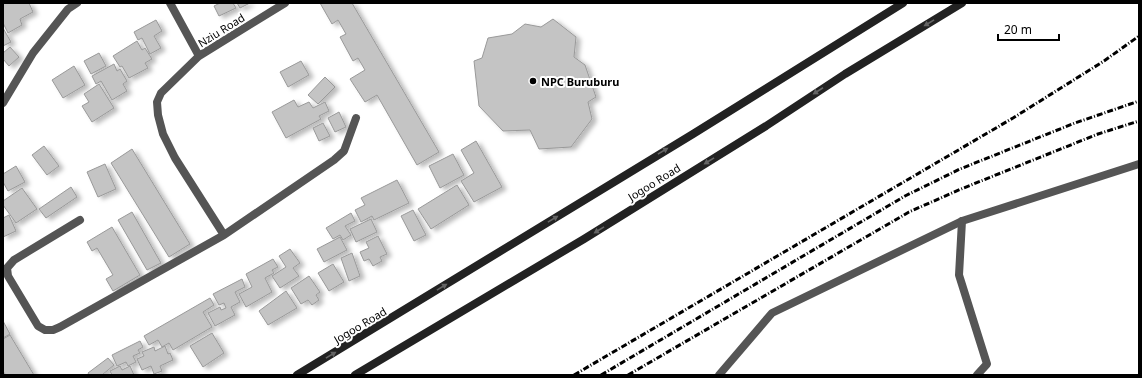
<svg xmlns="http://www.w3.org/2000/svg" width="1142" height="378" font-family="'Noto Sans',sans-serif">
  <defs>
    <filter id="shadow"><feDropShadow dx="4.5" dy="2.5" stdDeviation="2" flood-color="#0004"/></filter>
  </defs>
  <rect width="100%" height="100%" fill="#fff"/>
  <path fill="#c4c4c4" stroke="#999" filter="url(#shadow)" d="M3,3H29L33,12L20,19L22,25L8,33L3,23Z
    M220,3H233L236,8L219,16L214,6Z
    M237,3H250L240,8Z
    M320,3H352L439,152L417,165L377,95L365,102L350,79L365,70L358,58L353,61L340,37L346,34L338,20L332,24Z
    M553,19L576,37L574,57L585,65L596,97L588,102L592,119L571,147L539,149L530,130L503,131L479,106L474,61L482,58L488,38L512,34L525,24L541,27Z
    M156,20L162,31L154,36L161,48L150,54L142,38L138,40L134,32Z
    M3,28L11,42L3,46Z
    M137,41L142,50L145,48L152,59L145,63L148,68L129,78L122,66L120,67L113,56Z
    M10,47L19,57L9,66L3,59V53Z
    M99,53L106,66L91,74L84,61Z
    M301,61L309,75L288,87L280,72Z
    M114,64L117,71L120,69L127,81L123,84L127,91L112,100L101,81L96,84L92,76Z
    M74,66L85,85L63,98L52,80Z
    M325,77L335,87L318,104L308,95Z
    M99,84L114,108L92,122L82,106L89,102L84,94Z
    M294,100L298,107L309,102L313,108L325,102L329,111L319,116L321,119L286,138L272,112Z
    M339,112L346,127L335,132L328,118Z
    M323,123L330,136L319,141L313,128Z
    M476,141L502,187L474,202L461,181L474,173L461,150Z
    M44,146L59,166L47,175L32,155Z
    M132,149L190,244L169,257L111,163Z
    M453,154L464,175L440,188L429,166Z
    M105,164L116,189L98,197L87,172Z
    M16,166L25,182L8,191L3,182V174Z
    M397,180L409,203L374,220L372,216L361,222L355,210L365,205L361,198Z
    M457,185L469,205L431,229L418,209Z
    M71,187L77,197L46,218L39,209Z
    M22,188L37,209L16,223L3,205V201Z
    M413,210L426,235L414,241L401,216Z
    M132,212L161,263L147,270L118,220Z
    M351,213L355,221L345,226L351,235L343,240L340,235L333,239L326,228Z
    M9,215L16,231L3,237V218Z
    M371,219L377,232L356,242L350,229Z
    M112,227L140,275L113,291L106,279L113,275L97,248L92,251L87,242Z
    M378,236L387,254L380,257L382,261L373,266L369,259L364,261L360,252L369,248L366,242Z
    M340,237L347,250L324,262L317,249Z
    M290,249L300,263L293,268L299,276L280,288L272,276L286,267L279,256Z
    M352,253L360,276L349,281L341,258Z
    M273,259L278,267L272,270L274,273L265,278L272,292L246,307L239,294L252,287L246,274Z
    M333,264L344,282L329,291L318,273Z
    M309,276L320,292L316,295L319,300L312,305L308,300L301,304L291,288Z
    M242,279L245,287L235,292L240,302L231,307L235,315L215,326L208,313L220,307L221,310L226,308L224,303L219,305L213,294Z
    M286,291L297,308L268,325L259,311Z
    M210,298L214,305L203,312L212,327L173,350L169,343L162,347L158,340L149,345L144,336Z
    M3,321L10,334L3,338Z
    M212,333L224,353L203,367L190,346Z
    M10,335L34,375H3L5,374L3,371V339Z
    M140,341L143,347L138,350L140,353L133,356L136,362L128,366L126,362L117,366L112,355Z
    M165,346L168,354L170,353L173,360L160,366L162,371L154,374L151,366L142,370L137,359L144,356L142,352L154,347L155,351Z
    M108,358L114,365L102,375H89L88,373Z
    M120,366L122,370L130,366L134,375H112L110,371Z"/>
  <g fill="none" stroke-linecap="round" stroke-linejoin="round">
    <path stroke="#555" stroke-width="8" d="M719,375L772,313L962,221L1139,164"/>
    <path stroke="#555" stroke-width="8" d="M170,3L199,56
      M3,103L33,53L68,9L77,3
      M80,220L14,260L7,268L8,276L38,326L45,330H53L60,327L224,235L334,160L344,151L356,118
      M962,221L959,275L987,364L977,375
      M224,235L175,158L163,134L158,115L157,102L161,93L199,56L285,3"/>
    <path stroke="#222" stroke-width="8" d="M297,375L693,134L903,3
      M355,375L584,239L766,126L845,74L962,3"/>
    <path stroke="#000" stroke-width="3" stroke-dasharray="6 2 1 2" stroke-linecap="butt" d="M574,375L1013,118L1104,61L1139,36
      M601,375L905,196L960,169L1075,123L1139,101
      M628,375L909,212L961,189L1098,134L1139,121"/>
  </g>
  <defs><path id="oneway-solid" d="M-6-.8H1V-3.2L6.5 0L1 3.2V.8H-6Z"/></defs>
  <g fill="#646464">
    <use href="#oneway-solid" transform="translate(929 23) rotate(149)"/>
    <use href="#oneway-solid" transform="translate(818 91) rotate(147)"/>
    <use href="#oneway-solid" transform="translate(663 151) rotate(-31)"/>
    <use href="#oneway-solid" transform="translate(709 161) rotate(148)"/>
    <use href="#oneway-solid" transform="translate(553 219) rotate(-31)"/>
    <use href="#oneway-solid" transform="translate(599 230) rotate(148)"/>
    <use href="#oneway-solid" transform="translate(442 287) rotate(-31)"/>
    <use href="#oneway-solid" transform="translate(331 355) rotate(-31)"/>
  </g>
  <circle fill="#000" stroke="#fff" stroke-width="1.5" cx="533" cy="81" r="4"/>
  <g text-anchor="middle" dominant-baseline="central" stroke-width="4" stroke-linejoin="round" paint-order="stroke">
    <g font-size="11" fill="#000" stroke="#fff">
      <text transform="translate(221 30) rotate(-32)">Nziu Road</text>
      <text transform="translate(654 182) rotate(-32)">Jogoo Road</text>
      <text transform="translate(360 325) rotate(-31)">Jogoo Road</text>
    </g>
    <g font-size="11" font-weight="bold" fill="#000" stroke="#fff" text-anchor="start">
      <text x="541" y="81">NPC Buruburu</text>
    </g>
  </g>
  <rect width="1142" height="378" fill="none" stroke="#000000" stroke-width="8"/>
  <path d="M998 34v6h61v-6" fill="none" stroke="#000000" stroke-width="2"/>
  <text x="1004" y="34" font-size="12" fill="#000000" stroke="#ffffff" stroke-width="3" paint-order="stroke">20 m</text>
</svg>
